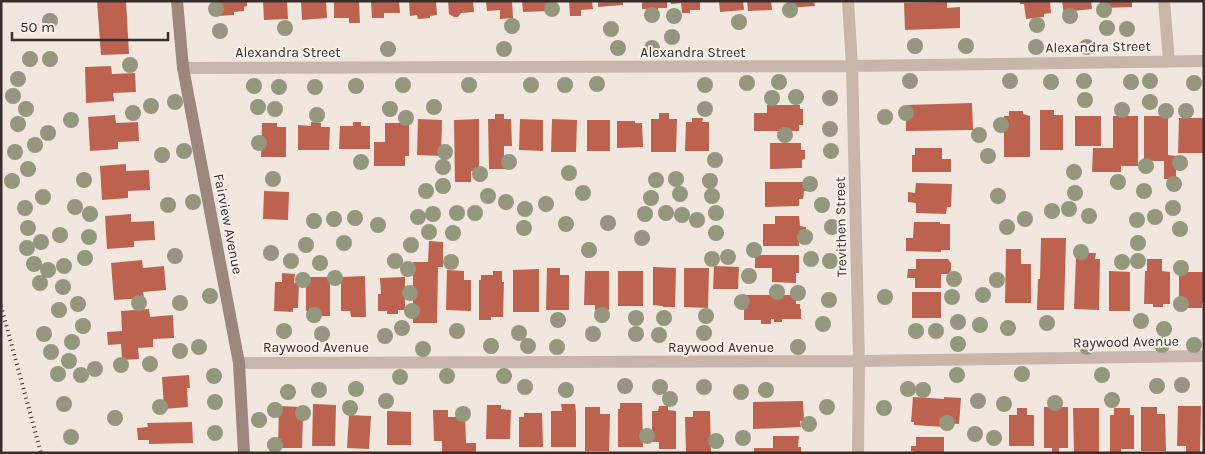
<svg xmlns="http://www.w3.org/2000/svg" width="1205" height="454" font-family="Karla,sans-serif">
  <rect width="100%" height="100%" fill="#f1e7df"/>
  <path fill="#be6250" d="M97,1H126L129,54L101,55Z
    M217,1H247V6L244,7V11L234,12V15L218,16Z
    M263,1H287L288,19L264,20Z
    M301,1H326L327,18L302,20Z
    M334,1H359L360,23H349V18H334Z
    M371,1H399L400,13H384V18H372Z
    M409,1H436L437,15L430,16V18L418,19L417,15L410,16Z
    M448,1H473L474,12L461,13L458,17H454L449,14Z
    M486,1H512L513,18L500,19V10L487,11Z
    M522,1H549V11L523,12Z
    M569,1H592L593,9L581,10V16H570Z
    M598,1H623V5L598,7Z
    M642,1H667V8H658V12H649V9H642Z
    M671,1H700V10H690V13H682L681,3L671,4Z
    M719,1H743L744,10L720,12Z
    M747,1H771L772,10L748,11Z
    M787,1H814L815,6L787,8Z
    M1020,1H1050L1051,13L1044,14V17L1026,19L1024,4H1020Z
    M1062,1H1091L1092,9L1073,11V14L1064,15Z
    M1100,1H1132V7L1100,8Z
    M947,2V8L960,7V28L905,30L904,3Z
    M111,66L112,74L135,73L136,92L113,93L114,101L86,103L85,67Z
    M972,103L973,130L906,131V105Z
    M767,105H800V109H803V125H799V131H754V113H767Z
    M1040,110H1054V115H1063V150H1040Z
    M1009,111H1023V114L1030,116V157H1004V116H1009Z
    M659,113H669V119H677L676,152H651V119H659Z
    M495,114H504V119H511L512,146H504V162H507V169H489L488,119H495Z
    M115,115L116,123L138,122L139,141L118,142V149L90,151L88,117Z
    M1075,116H1101V146H1075Z
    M1113,116H1138V166H1121V172H1092L1093,148H1113Z
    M1144,116H1168V155L1176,156V179H1164V161H1144Z
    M692,118H703L702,122H709V151H685L686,122H692Z
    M1179,118H1204V153H1178Z
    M418,119L442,120L441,156L417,155Z
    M479,119V171H471V182H455L454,120Z
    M520,119L543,120V151L519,150Z
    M552,119L577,120L576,152H551Z
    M587,120H610V151H587Z
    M617,121H635V123H642L643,147L617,148Z
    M311,122L321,123V127H330L329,150H298V125L311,126Z
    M353,122H361V126H370V149H339L340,126H353Z
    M262,123H277V127H286V157H261Z
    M385,123H409V156H405V166H374V142H385Z
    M770,143H801V150H805V159L802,160V168L770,169Z
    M915,148H942V159H951V172H912V155H915Z
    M126,164V171L149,170L150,190L128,191V198L102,200L100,166Z
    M765,182H806V191H804L803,199H799V206L765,207Z
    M916,183L952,184L951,207H947L946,214L916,213V203L908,202V192L915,193Z
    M264,191L289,192L288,220L263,219Z
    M131,214V222L154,221L155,240L134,241V247L107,249L105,216Z
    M775,216H799L800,226L806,227V234L799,235V246H763V224H775Z
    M914,222H940V224H950V250H941V252L906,251V238H913Z
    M1041,238H1066L1064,310H1037L1038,279H1040Z
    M429,241L443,242V267H438L437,323H413V262H428Z
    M1006,249H1021V264H1031V303H1005Z
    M1081,253H1096L1095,259H1100L1099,310L1074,309L1076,258H1081Z
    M755,255H799V273H796V283L772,282V268H755Z
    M916,259H948L951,263V271L948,274H941V288H915V278H907L908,269H916Z
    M1147,259H1162V271L1170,272V304H1163V307H1153V304H1144L1145,271H1147Z
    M142,260L143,268L164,266L166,290L143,292L144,298L114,300L111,263Z
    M714,266L739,267L738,289H713Z
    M653,267L676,268L675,307H663V306L653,305Z
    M547,268H560V275H569V310H546Z
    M684,268H709L708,308L684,307Z
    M539,269V312H513V270Z
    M447,270L464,271V280H471V311L446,310Z
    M493,271H502V282H504L503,317H491V320H479V280H481V275H493Z
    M585,271H609V310H595V305H584Z
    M618,271H643V306H618Z
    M1109,271L1130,272V311H1109Z
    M1179,272H1204V303H1202V308H1186L1187,304H1179Z
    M282,273L295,274L294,283H299L298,308H293V312L274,311L275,282H282Z
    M365,276L366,317H351L350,311H341V277Z
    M306,277H330V316H317V311H306Z
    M405,277V310H398V314H387V311H378V294H381L380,278Z
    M912,292H941V318H912Z
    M744,295H796V304H800V309H801V319H782V322H774V319H771V324H761V320H744Z
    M149,309L150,317L173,315L174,338L153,339V347L138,348L139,359L122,360L121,344L108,345L107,332L122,331L121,311Z
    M189,375L190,388H187L188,407L164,409L162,377Z
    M913,397L944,399V397L961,398L959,424L944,423V427L914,425V422H911Z
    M803,401L804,421H800L801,427L753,429V402Z
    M620,403H642L643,447H618V409H620Z
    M313,404L336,405L335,446H312Z
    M561,404H575L576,412V447H551V411H562Z
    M487,405H501V409L511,410L510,439H486Z
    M279,406L300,407L299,416H303L302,448H278Z
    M659,406H668V410L676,411V449H659V442H652V411H658Z
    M1178,406H1201L1200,453H1186V446H1177Z
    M585,407H600V414H610L609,451H585Z
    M1044,407H1068V448H1059V452H1052V448H1044Z
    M1141,407H1157V414H1165L1166,451H1141Z
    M1017,408H1027V415H1034V446H1009V415H1017Z
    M1073,408H1099V453H1074Z
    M1114,408H1130V415H1134V449H1121V453H1110V415H1114Z
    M433,410H448V417H465L466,443H476V453H442V441H434Z
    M387,411L411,412V445H387Z
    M693,411H710L711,453H686L685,417H693Z
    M524,413H542L543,447H519V417H524Z
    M349,415L371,416L369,449L347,448Z
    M192,422L193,443L149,444V440H138L137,428L148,427L147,423Z
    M773,436H799L798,447H801V453H754V448H773Z
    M916,437H944V453H913V451H911V446H916Z"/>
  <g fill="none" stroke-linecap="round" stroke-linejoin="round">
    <path stroke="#c9b6ab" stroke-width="12" d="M848,1L852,66L859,361L858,453
      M1164,1L1169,61
      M183,68L852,66L1204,61
      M239,363L859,361L1204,356"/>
    <path stroke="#9c867d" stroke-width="12" d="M177,1L183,68L239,363L244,453"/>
    <path stroke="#372d2a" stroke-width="4" stroke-dasharray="1 4" stroke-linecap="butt" d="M1,306L41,453"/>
  </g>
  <g fill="#95967e">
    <circle cx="216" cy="9" r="8"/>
    <circle cx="552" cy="9" r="8"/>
    <circle cx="790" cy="10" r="8"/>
    <circle cx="1104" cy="10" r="8"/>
    <circle cx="652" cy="15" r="8"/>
    <circle cx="674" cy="16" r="8"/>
    <circle cx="1070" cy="16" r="8"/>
    <circle cx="50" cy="21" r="8"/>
    <circle cx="739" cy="22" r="8"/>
    <circle cx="1037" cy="25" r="8"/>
    <circle cx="512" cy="26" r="8"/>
    <circle cx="285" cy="28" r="8"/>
    <circle cx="1107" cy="28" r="8"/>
    <circle cx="611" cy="29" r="8"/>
    <circle cx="1127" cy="29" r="8"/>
    <circle cx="220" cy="31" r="8"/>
    <circle cx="672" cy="37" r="8"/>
    <circle cx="915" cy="46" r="8"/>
    <circle cx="966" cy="46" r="8"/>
    <circle cx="1036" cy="47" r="8"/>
    <circle cx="1087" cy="47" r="8"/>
    <circle cx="618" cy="48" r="8"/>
    <circle cx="652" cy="48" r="8"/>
    <circle cx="388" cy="49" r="8"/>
    <circle cx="504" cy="49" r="8"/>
    <circle cx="30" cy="59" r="8"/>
    <circle cx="50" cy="59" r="8"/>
    <circle cx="130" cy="65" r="8"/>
    <circle cx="18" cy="79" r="8"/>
    <circle cx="910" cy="81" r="8"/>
    <circle cx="1010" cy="81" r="8"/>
    <circle cx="1084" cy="81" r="8"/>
    <circle cx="1150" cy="81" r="8"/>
    <circle cx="779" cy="82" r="8"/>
    <circle cx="1051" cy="82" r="8"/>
    <circle cx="1131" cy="82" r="8"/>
    <circle cx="747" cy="83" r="8"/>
    <circle cx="1194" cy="83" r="8"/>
    <circle cx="597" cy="84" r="8"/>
    <circle cx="403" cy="85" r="8"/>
    <circle cx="469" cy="85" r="8"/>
    <circle cx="531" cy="85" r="8"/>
    <circle cx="565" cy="85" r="8"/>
    <circle cx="705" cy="85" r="8"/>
    <circle cx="254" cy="86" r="8"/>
    <circle cx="356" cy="86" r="8"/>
    <circle cx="279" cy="87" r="8"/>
    <circle cx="315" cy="87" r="8"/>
    <circle cx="13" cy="96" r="8"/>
    <circle cx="796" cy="97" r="8"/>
    <circle cx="772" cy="98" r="8"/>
    <circle cx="830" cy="98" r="8"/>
    <circle cx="1085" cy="100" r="8"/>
    <circle cx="175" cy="102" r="8"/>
    <circle cx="1150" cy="102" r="8"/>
    <circle cx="151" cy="106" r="8"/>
    <circle cx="258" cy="107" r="8"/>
    <circle cx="434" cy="107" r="8"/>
    <circle cx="26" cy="109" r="8"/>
    <circle cx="275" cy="109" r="8"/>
    <circle cx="390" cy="109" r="8"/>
    <circle cx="705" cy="109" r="8"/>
    <circle cx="1122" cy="110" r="8"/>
    <circle cx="1166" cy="111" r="8"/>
    <circle cx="1186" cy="111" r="8"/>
    <circle cx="133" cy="113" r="8"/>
    <circle cx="906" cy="113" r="8"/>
    <circle cx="317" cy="115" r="8"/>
    <circle cx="885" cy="117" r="8"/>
    <circle cx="406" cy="118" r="8"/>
    <circle cx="71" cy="120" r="8"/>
    <circle cx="18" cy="124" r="8"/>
    <circle cx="1001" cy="125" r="8"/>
    <circle cx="830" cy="129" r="8"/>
    <circle cx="48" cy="133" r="8"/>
    <circle cx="785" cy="135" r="8"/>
    <circle cx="979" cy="135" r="8"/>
    <circle cx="259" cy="143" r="8"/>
    <circle cx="35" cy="145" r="8"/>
    <circle cx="184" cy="151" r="8"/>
    <circle cx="831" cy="151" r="8"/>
    <circle cx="15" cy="152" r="8"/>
    <circle cx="445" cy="152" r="8"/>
    <circle cx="162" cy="155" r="8"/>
    <circle cx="988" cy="156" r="8"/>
    <circle cx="715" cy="160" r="8"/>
    <circle cx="361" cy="162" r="8"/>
    <circle cx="509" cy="162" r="8"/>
    <circle cx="1180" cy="163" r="8"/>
    <circle cx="1146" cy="166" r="8"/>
    <circle cx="443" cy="167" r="8"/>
    <circle cx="28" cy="169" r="8"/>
    <circle cx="1074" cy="172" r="8"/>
    <circle cx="569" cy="173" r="8"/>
    <circle cx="480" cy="174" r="8"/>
    <circle cx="273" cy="179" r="8"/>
    <circle cx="676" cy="179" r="8"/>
    <circle cx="84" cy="180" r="8"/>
    <circle cx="656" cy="180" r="8"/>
    <circle cx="12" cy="181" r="8"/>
    <circle cx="710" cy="181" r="8"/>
    <circle cx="1118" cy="182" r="8"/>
    <circle cx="810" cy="184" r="8"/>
    <circle cx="1174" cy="184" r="8"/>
    <circle cx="443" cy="186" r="8"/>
    <circle cx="426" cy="191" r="8"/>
    <circle cx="1144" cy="191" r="8"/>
    <circle cx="583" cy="193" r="8"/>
    <circle cx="1075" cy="193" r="8"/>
    <circle cx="680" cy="194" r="8"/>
    <circle cx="488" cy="196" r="8"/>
    <circle cx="712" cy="196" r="8"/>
    <circle cx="998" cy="196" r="8"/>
    <circle cx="43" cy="197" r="8"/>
    <circle cx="651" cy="198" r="8"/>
    <circle cx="193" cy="202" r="8"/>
    <circle cx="506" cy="202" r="8"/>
    <circle cx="546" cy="204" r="8"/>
    <circle cx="168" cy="205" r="8"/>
    <circle cx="822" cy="205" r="8"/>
    <circle cx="75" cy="207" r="8"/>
    <circle cx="25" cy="208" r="8"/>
    <circle cx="1173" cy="208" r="8"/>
    <circle cx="525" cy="209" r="8"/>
    <circle cx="1069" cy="209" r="8"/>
    <circle cx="1052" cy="211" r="8"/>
    <circle cx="457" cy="213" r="8"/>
    <circle cx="475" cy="213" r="8"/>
    <circle cx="666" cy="213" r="8"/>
    <circle cx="716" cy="213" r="8"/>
    <circle cx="90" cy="214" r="8"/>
    <circle cx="433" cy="214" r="8"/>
    <circle cx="645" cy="214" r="8"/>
    <circle cx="682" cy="215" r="8"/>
    <circle cx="1089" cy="216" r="8"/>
    <circle cx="418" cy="217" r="8"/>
    <circle cx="1155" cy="217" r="8"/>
    <circle cx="355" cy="218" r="8"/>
    <circle cx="334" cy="219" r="8"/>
    <circle cx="1025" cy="219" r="8"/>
    <circle cx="697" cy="220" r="8"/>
    <circle cx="1137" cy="220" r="8"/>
    <circle cx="314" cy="221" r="8"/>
    <circle cx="608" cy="223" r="8"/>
    <circle cx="566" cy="224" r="8"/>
    <circle cx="378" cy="225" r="8"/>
    <circle cx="832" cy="227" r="8"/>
    <circle cx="1007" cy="227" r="8"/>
    <circle cx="28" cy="228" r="8"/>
    <circle cx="524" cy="228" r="8"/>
    <circle cx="1180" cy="229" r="8"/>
    <circle cx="429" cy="232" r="8"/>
    <circle cx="453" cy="233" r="8"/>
    <circle cx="716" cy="233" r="8"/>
    <circle cx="60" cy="235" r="8"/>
    <circle cx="89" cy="237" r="8"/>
    <circle cx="805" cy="237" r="8"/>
    <circle cx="642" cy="238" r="8"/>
    <circle cx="41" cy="242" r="8"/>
    <circle cx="344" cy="243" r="8"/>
    <circle cx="1138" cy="243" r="8"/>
    <circle cx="306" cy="245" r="8"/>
    <circle cx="411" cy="245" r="8"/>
    <circle cx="27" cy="248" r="8"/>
    <circle cx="589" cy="250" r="8"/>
    <circle cx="754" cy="250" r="8"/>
    <circle cx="1081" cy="252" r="8"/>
    <circle cx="271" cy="253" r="8"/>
    <circle cx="175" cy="256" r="8"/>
    <circle cx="728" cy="257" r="8"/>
    <circle cx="85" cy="258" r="8"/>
    <circle cx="712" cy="259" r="8"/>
    <circle cx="811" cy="259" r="8"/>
    <circle cx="291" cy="261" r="8"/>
    <circle cx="395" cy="261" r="8"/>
    <circle cx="830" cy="261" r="8"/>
    <circle cx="1138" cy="261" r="8"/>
    <circle cx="451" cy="262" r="8"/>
    <circle cx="1122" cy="262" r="8"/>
    <circle cx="320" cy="263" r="8"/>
    <circle cx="34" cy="264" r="8"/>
    <circle cx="64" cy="266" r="8"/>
    <circle cx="1181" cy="268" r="8"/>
    <circle cx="408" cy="269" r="8"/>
    <circle cx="48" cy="270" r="8"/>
    <circle cx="749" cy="276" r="8"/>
    <circle cx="335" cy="278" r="8"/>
    <circle cx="954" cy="279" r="8"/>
    <circle cx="303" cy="280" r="8"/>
    <circle cx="997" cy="280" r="8"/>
    <circle cx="40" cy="283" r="8"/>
    <circle cx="63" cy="287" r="8"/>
    <circle cx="777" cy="292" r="8"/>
    <circle cx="410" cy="293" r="8"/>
    <circle cx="798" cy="293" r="8"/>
    <circle cx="983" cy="295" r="8"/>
    <circle cx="210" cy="296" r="8"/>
    <circle cx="885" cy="297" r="8"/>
    <circle cx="952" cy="297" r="8"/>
    <circle cx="829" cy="300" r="8"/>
    <circle cx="742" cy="302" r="8"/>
    <circle cx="139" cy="303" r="8"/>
    <circle cx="180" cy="303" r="8"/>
    <circle cx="78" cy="304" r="8"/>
    <circle cx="1181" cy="304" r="8"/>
    <circle cx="59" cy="310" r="8"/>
    <circle cx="412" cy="311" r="8"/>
    <circle cx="314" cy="315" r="8"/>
    <circle cx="602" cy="315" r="8"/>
    <circle cx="706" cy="316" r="8"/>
    <circle cx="636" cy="318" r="8"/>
    <circle cx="664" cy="318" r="8"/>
    <circle cx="558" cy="320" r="8"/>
    <circle cx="1141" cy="321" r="8"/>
    <circle cx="958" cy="322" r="8"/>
    <circle cx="1047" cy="323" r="8"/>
    <circle cx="823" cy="324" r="8"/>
    <circle cx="980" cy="325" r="8"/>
    <circle cx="83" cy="326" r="8"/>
    <circle cx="402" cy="328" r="8"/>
    <circle cx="1008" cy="328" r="8"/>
    <circle cx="1164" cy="329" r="8"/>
    <circle cx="284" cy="331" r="8"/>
    <circle cx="457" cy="331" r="8"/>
    <circle cx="916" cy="331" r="8"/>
    <circle cx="936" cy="331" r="8"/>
    <circle cx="519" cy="333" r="8"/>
    <circle cx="704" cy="333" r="8"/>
    <circle cx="44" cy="334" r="8"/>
    <circle cx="322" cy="334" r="8"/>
    <circle cx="593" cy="334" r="8"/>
    <circle cx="636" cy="334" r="8"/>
    <circle cx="659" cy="335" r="8"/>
    <circle cx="385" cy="336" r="8"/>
    <circle cx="72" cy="342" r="8"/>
    <circle cx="958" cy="344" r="8"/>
    <circle cx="1162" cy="345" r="8"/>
    <circle cx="1194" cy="345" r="8"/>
    <circle cx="491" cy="346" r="8"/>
    <circle cx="528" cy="346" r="8"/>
    <circle cx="199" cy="347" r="8"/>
    <circle cx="557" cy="347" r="8"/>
    <circle cx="798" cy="347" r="8"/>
    <circle cx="1087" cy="347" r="8"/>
    <circle cx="423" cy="349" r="8"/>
    <circle cx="180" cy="351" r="8"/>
    <circle cx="51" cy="352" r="8"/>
    <circle cx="69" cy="361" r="8"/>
    <circle cx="150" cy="364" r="8"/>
    <circle cx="121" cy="365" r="8"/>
    <circle cx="95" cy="369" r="8"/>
    <circle cx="58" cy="374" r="8"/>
    <circle cx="1022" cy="374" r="8"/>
    <circle cx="81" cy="375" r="8"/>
    <circle cx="957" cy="375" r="8"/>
    <circle cx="1102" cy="375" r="8"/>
    <circle cx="214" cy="376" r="8"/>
    <circle cx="447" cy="376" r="8"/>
    <circle cx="504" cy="376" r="8"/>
    <circle cx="400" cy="377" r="8"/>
    <circle cx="1182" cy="385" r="8"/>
    <circle cx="625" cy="386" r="8"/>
    <circle cx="1157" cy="386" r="8"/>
    <circle cx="525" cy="387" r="8"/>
    <circle cx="660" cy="387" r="8"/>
    <circle cx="704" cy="387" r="8"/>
    <circle cx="356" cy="389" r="8"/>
    <circle cx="908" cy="389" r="8"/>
    <circle cx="319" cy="390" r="8"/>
    <circle cx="566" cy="390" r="8"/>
    <circle cx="766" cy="390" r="8"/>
    <circle cx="923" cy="390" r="8"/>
    <circle cx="288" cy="392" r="8"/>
    <circle cx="741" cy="392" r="8"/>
    <circle cx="670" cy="399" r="8"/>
    <circle cx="1112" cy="400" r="8"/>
    <circle cx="386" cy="401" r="8"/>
    <circle cx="978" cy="401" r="8"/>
    <circle cx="215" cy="402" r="8"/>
    <circle cx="1055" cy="403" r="8"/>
    <circle cx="64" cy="404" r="8"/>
    <circle cx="1004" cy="404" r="8"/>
    <circle cx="160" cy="407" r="8"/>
    <circle cx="827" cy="407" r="8"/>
    <circle cx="350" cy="408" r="8"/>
    <circle cx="884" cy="408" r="8"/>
    <circle cx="275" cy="410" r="8"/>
    <circle cx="303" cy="413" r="8"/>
    <circle cx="463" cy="414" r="8"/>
    <circle cx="115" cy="418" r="8"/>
    <circle cx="259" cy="420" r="8"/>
    <circle cx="947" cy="423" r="8"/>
    <circle cx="809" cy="424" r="8"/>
    <circle cx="215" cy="433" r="8"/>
    <circle cx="975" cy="434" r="8"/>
    <circle cx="647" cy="436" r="8"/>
    <circle cx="71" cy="437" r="8"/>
    <circle cx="743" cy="438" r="8"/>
    <circle cx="994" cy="438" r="8"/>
    <circle cx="716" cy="441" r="8"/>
    <circle cx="275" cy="445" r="8"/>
  </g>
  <g text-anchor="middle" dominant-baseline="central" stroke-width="4" stroke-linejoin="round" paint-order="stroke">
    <g font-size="14" fill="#372d2a" stroke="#f9f1eb">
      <text transform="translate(1098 47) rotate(-1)">Alexandra Street</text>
      <text x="288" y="52">Alexandra Street</text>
      <text x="693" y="52">Alexandra Street</text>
      <text transform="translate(228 224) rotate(79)">Fairview Avenue</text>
      <text transform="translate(841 227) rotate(-91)">Trevithen Street</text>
      <text transform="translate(1126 342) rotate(-1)">Raywood Avenue</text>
      <text x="316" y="347">Raywood Avenue</text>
      <text x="721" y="347">Raywood Avenue</text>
    </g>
  </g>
  <rect width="1205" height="454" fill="none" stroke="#372d2a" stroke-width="5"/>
  <path d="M12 32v8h156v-8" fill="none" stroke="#372d2a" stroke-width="2.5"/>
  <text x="20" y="32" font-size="15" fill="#372d2a" stroke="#f9f1eb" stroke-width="4" paint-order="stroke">50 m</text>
</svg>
